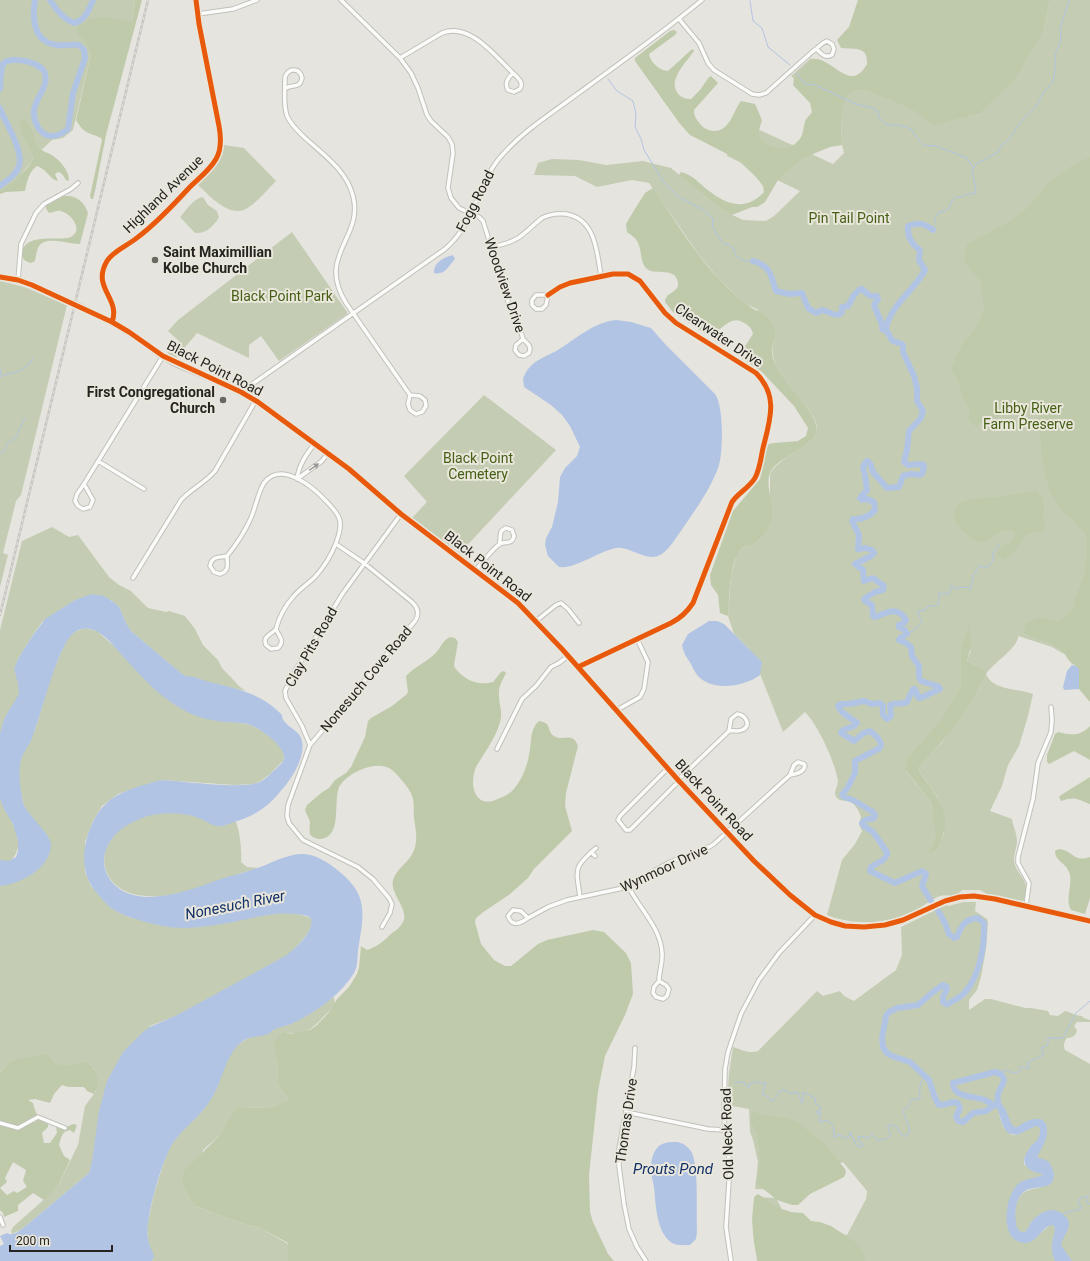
<svg xmlns="http://www.w3.org/2000/svg" width="1090" height="1261" font-family="Roboto,sans-serif">
  <rect width="100%" height="100%" fill="#e6e4de"/>
  <path fill="#c4cdb3" fill-rule="evenodd" d="M0,0H135L132,22L91,54L73,130L63,138L52,140L33,158L32,161L19,177L0,191Z
    M1050,0H1090V659L1062,653L1052,647L1018,636C1019,647 992,664 986,674C993,691 1018,688 1033,694L1028,716L1019,746L1008,765L1002,786L990,811L1012,819C1013,826 1017,834 1017,841C1017,847 1014,853 1014,859C1015,877 1032,877 1024,900L1023,901L987,894L980,890H962C953,900 949,893 940,896C932,899 924,906 914,911C888,924 854,926 827,915L842,860L855,844L862,831L859,824L861,817C859,811 855,803 848,801C844,801 840,801 837,798C832,793 838,787 838,781C835,762 818,725 805,712L783,732L751,651L734,634L728,616L731,575L737,555L742,549L747,545L755,543L760,539L770,523V474C780,456 809,448 816,434C826,411 761,373 774,341L757,309L745,304L719,279L699,255L649,183L632,180L597,187L575,176L534,175L538,163L552,159L579,160L606,165L643,161L671,168L722,210L743,220L766,221L774,216L800,191L727,156L734,118L833,164L844,153L842,145L841,119L791,76L811,58L850,92L856,89L886,42L940,123L979,114L1044,30ZM971,649L967,661L981,668L980,687L969,705L942,742L920,766L919,770L938,798L944,833L938,848L941,821L932,811L931,803L907,772L948,714L951,704L961,686V664Z
    M224,145L244,148L276,181C267,190 259,200 249,207C231,221 209,195 197,184C210,171 221,165 224,145Z
    M203,197L208,205L217,211L219,217C214,226 206,234 195,233L180,217L181,216C187,209 193,199 203,197Z
    M292,232L347,312V314L279,361L261,336L249,345V358L197,333L176,358L167,353L179,341L168,331L178,320Z
    M0,281L24,287L67,305L21,495L16,501L3,553L8,555L0,587Z
    M484,395L556,450L460,553L412,518L427,502L404,476Z
    M52,527L69,537L78,535L109,577L119,585L131,591L148,608L166,612L169,611L185,616L195,629L203,645L218,660L222,668L240,687L246,691L185,677L131,631L125,621L120,608L111,600H75L42,622L31,638L18,659L15,668L18,677L20,694L0,739V630L22,541Z
    M85,628L97,631L115,647L225,720L251,725L262,731L277,742L283,751L284,757L283,761L270,774L261,781L254,784L234,785L162,780L135,788L118,794L102,806L93,821L85,842V872L91,886L111,908L129,917L170,927L277,913H295L311,918L312,921L311,928L305,937L289,955L193,1009L150,1026L99,1141L89,1173L22,1229L12,1234L11,1231L13,1227L57,1188L78,1145L85,1106L96,1091L97,1077L94,1068L7,1065L0,1073V885L17,880L24,806L15,767L35,730L41,711L49,680L67,639L74,632Z
    M0,799C8,818 31,844 9,862L0,861Z
    M164,811L235,820C240,829 242,852 241,862L247,867L259,868C253,870 247,871 241,873C235,876 228,880 222,882C214,885 206,887 198,888C178,894 158,899 138,895C103,889 92,852 120,830C133,818 148,815 164,811Z
    M964,902H976L975,911L987,919L988,922L986,949L981,977L977,990L969,1000V1010L985,999H991L1025,1008H1031L1048,1011L1050,1015L1058,1016L1065,1011C1071,1012 1075,1016 1082,1016L1084,1018L1090,1020V1022H1077L1074,1026L1077,1030C1076,1036 1072,1038 1067,1038C1064,1042 1063,1045 1065,1050L1090,1064V1261H1070C1067,1256 1061,1251 1060,1245C1058,1237 1071,1231 1067,1223C1062,1210 1045,1210 1036,1218C1031,1222 1028,1228 1025,1233H1020C1014,1227 1015,1222 1015,1215C1016,1182 1034,1195 1052,1181V1172L1048,1163L1038,1161L1034,1158C1044,1149 1050,1129 1038,1121C1025,1120 1022,1130 1014,1130L1009,1123L1004,1108L1000,1106C997,1116 1004,1136 1017,1135L1033,1126H1038L1040,1128C1042,1148 1023,1147 1024,1164C1031,1171 1041,1169 1046,1177C1040,1179 1033,1178 1027,1181C1009,1190 1008,1210 1008,1228L1017,1240L1024,1242L1036,1237L1050,1225H1055C1058,1238 1050,1248 1057,1261H757L752,1220L754,1197L776,1198L786,1217L792,1222L847,1235L866,1199L867,1191L843,1162L780,1190L755,1189L758,1162L753,1140L750,1132L749,1109L727,1105L729,1073L733,1047C742,1050 749,1054 758,1051L817,991L823,996L840,991L844,996L854,1001L896,970L902,955L901,927L946,905L948,906Z
    M334,997L335,1004C332,1009 328,1012 324,1016C314,1028 302,1038 286,1032L274,1042L278,1066L277,1082L280,1089L288,1098V1102L271,1108L239,1107L220,1135L203,1150L195,1206L235,1221L260,1228L288,1244V1261H152L153,1259L148,1240L147,1226L154,1194L168,1149L235,1047L248,1038L275,1028Z"/>
  <path fill="#bfcaab" fill-rule="evenodd" d="M135,0H142L106,135L95,191L93,199H91L90,196L102,140L101,138C88,132 84,134 76,120L91,54L86,42L81,38L78,33L77,27L90,19L104,17L132,22Z
    M858,0H1050L1044,30L1014,80L979,114L934,125L910,108L866,90H856L849,93L842,107L841,122L842,145L830,147L801,159L778,180L765,202L757,207H752L732,215L722,210L679,175L681,172C694,175 701,186 712,193C729,206 748,210 764,192L763,186L756,177L737,159L690,135L680,124L635,61V58L670,31L674,30L677,32L675,35L649,54C650,62 660,71 668,71L691,50L693,49L694,51C686,63 666,81 679,95C683,98 686,99 691,99L700,90L709,77L711,76L718,83L694,110C694,117 697,120 702,126C705,129 708,130 713,131C730,132 733,111 741,101L755,104L762,120C759,132 755,135 767,144C778,152 794,149 801,137C804,132 803,127 805,122C806,118 810,115 812,112L810,103L793,85L794,78L812,59C832,56 850,95 867,64C868,45 854,50 841,48L837,40L849,27Z
    M23,119C34,124 32,139 39,148C42,151 46,152 50,154C59,159 69,170 69,180L67,181C64,178 63,173 58,172L55,174L58,181C49,179 48,170 37,166C29,171 27,182 25,191L6,192L0,194V191C12,182 29,171 34,156L24,138L19,122Z
    M1090,157V702L1079,689L1076,666C1068,663 1066,653 1059,648C1048,640 1035,640 1024,633L1025,626L1028,622L1041,617L1057,621L1067,615L1073,608L1075,599L1085,573L1087,549V538L1084,533L1075,522L1066,515L1050,493L1042,462L1039,414L1037,411C1025,408 997,417 985,419L981,422L977,427L968,421L970,411L962,396L959,383L951,370L956,356L964,341L975,330L984,309L981,282L964,262L967,244L1005,224L1026,209L1050,182L1074,164Z
    M653,188C674,219 694,253 720,280C728,288 736,296 745,303C755,312 764,310 773,325C778,333 773,340 772,348C770,359 780,372 786,381C794,392 822,420 816,434C810,447 783,456 773,468C762,481 775,503 772,518C770,526 762,539 755,543C751,545 745,545 742,549C728,563 730,597 728,616L720,613L718,595L711,585L710,575L733,511L760,479L767,447L769,444L774,443L798,441L806,436L808,428L794,406L761,371L741,358L740,354L753,334C752,329 750,327 746,324C729,311 721,335 707,335L673,312L665,302C665,292 679,293 678,283C676,266 656,276 647,269C640,263 642,251 638,243C636,238 631,235 627,232L626,224L630,217L645,193Z
    M64,196C76,195 84,201 88,213L80,244C70,245 44,234 38,248C36,252 36,257 35,261L31,263C26,262 23,260 22,255C22,233 54,240 68,238C85,232 73,215 61,211C57,210 53,213 49,213L46,209V206L48,204Z
    M1036,491L1042,497L1044,508L1043,518L1046,528L1041,532H1034L1028,534L1023,539L1014,552L1005,560L996,556L1002,546C1011,541 1010,546 1015,535L1014,531C1005,526 992,538 983,542C974,543 954,526 954,516C954,512 957,507 958,504L971,499L997,497Z
    M969,625L971,645L967,661L981,668L986,674C971,709 946,738 920,766L919,770C933,793 953,810 942,838C939,847 938,851 928,853L934,844L936,835L931,803L905,769L907,759L941,720L961,686V649Z
    M450,637L455,638L458,642L454,665L455,668C465,680 477,686 493,682L501,672L504,671L506,673C502,681 498,688 499,696C499,704 502,710 501,718C498,733 489,746 481,759C479,762 476,766 475,770C470,784 474,806 493,801C500,798 507,796 512,791C521,782 527,767 529,755C532,743 529,730 539,721C553,723 546,731 554,736C564,742 572,731 578,746L566,793L565,806L572,831L534,869L528,878L510,894L482,913L476,918L475,922L481,944L494,960L505,966H511L516,962L538,944L547,940L593,930L604,932L626,953L631,963L633,994L625,1015L605,1056L598,1091L589,1175L590,1212L593,1222L608,1254L614,1261H288V1243L260,1228L235,1221L195,1206L182,1184L184,1171L220,1135L237,1107L271,1108L288,1101V1098L280,1089L277,1082L278,1066L273,1043L281,1034L286,1032L291,1034L310,1030L317,1025L330,1011L337,999L349,987L357,974L359,968L361,946L367,950C377,947 385,940 392,933C395,931 399,928 401,925C413,912 389,895 393,880C396,870 406,864 411,856C419,843 416,832 414,818C413,811 415,803 412,796C411,790 397,774 392,770C386,765 377,765 369,767C359,769 347,776 341,784C331,796 345,837 320,839C317,839 311,837 310,834C309,830 310,825 310,822C309,818 306,814 305,810L307,805L321,793L329,788L335,780L346,773L351,767L365,737L368,721L371,718L392,706L406,695L408,692L406,676C415,666 430,661 439,649C442,644 444,640 450,637Z
    M1090,726V760L1074,751L1049,764L1047,762V755L1055,734L1058,732C1072,735 1079,737 1090,726Z
    M1090,777V804C1077,799 1075,796 1061,801L1059,797L1061,795Z
    M1059,849C1073,850 1073,863 1090,857V898L1085,914L1071,910C1064,898 1074,884 1069,872C1066,863 1055,861 1055,851Z
    M44,1054H47C57,1072 69,1064 85,1062C98,1067 101,1083 94,1094L87,1091L84,1087H68L62,1085L54,1094L50,1103L35,1099L28,1100L33,1103C36,1115 38,1117 48,1124V1127L42,1133L44,1143H50L57,1133L56,1126L62,1129L73,1124L77,1125L74,1133L70,1130C62,1131 61,1138 59,1145L64,1156L70,1160L57,1188L44,1200L33,1193L18,1205V1211L4,1217L3,1213L0,1210V1073C3,1070 6,1065 9,1063C15,1058 35,1057 44,1054ZM13,1162L26,1170L23,1181L27,1187L17,1193L14,1191L7,1195L0,1188L7,1182L5,1178Z
    M753,1111L762,1115L787,1118L797,1122L825,1144L845,1169L846,1172L844,1177L810,1194L798,1205H792L777,1200L756,1183C761,1169 760,1152 757,1137C756,1127 747,1122 753,1111Z
    M758,1194L779,1208L791,1212L803,1213L811,1221L820,1222L831,1226L854,1241L863,1251L865,1261H758C752,1240 751,1217 755,1196Z"/>
  <path fill="#b2c4e3" d="M453,255L455,259C449,265 445,276 434,273C433,263 444,257 453,255Z
    M616,320L631,322L651,328L666,345L715,394C724,406 723,451 719,465C711,489 695,510 681,531C675,539 670,548 662,554C647,564 630,545 616,548C599,551 576,569 559,567L548,556L545,545L546,538L552,527L558,502L560,477L565,468L577,456L580,447L570,426L562,415L551,405L524,387L523,379C530,359 546,358 561,348C578,337 595,322 616,320Z
    M92,594L104,596L115,603L120,608L125,621L131,631L182,674L186,676L194,677C224,688 255,688 279,712C287,720 278,713 285,722C289,728 298,730 301,738C307,753 294,775 285,786C269,806 259,814 234,822C230,823 227,825 223,826C213,828 206,820 196,817C180,812 161,812 145,817C128,823 113,832 106,850C102,861 104,872 112,882C137,912 192,889 221,879C234,875 248,872 260,867C274,862 289,853 304,854C318,855 330,864 340,872C370,897 363,916 358,951C357,958 358,967 354,973C340,996 315,1013 291,1024C286,1026 280,1027 275,1029C269,1033 272,1033 265,1035C256,1038 252,1035 243,1041C226,1053 223,1079 213,1096C203,1114 187,1125 175,1140C163,1155 144,1221 148,1239C149,1245 152,1250 154,1256L152,1261H0V1246L4,1244L0,1236L7,1233C13,1236 16,1233 22,1229L89,1173L92,1161L99,1111L107,1081L123,1052L143,1032L150,1027L179,1014L287,955C297,946 314,933 311,918L307,916C281,910 263,916 238,921C218,925 189,930 169,927C160,926 151,923 142,921C132,918 120,914 111,908C106,904 101,898 97,893C79,874 82,844 93,822C106,794 130,789 157,781L162,780C184,781 242,790 260,782C266,779 271,773 276,769C278,766 282,764 283,761C290,749 260,728 250,725C243,722 234,723 226,722C210,721 193,716 180,708C161,697 144,680 130,664C119,653 111,640 98,632C91,628 82,627 75,632C57,644 42,715 32,738C29,746 23,752 21,760C18,772 20,789 23,802C27,816 51,833 51,845C50,869 20,884 0,886V860L9,861L16,857L18,851V841L13,824L4,809L0,799V733L5,717L19,694L18,683L14,669L18,659L31,638L45,619L75,600Z
    M709,621H717L724,624L762,662L760,675C746,686 714,692 699,677C696,674 693,669 691,664C687,658 683,652 682,645L688,634Z
    M1072,665L1076,666L1079,669V689L1064,690L1063,687L1067,671Z
    M1000,1106L1005,1108L1011,1123L1014,1127H1017C1026,1120 1046,1111 1047,1130C1048,1139 1041,1149 1037,1157L1048,1161C1054,1169 1057,1179 1049,1185C1042,1188 1034,1187 1027,1190C1014,1196 1014,1216 1017,1228L1021,1232H1025C1028,1229 1029,1225 1032,1221C1039,1213 1053,1205 1062,1214C1066,1216 1069,1220 1069,1224C1069,1232 1062,1237 1061,1245L1072,1261H1055C1049,1247 1053,1242 1055,1228L1053,1225C1042,1225 1037,1245 1023,1243C999,1239 1005,1198 1017,1185C1024,1178 1034,1179 1043,1175L1042,1174C1028,1172 1018,1163 1029,1149C1031,1145 1035,1143 1037,1140C1040,1136 1040,1132 1040,1128L1036,1126L1017,1135L1008,1133C1002,1126 998,1115 1000,1106Z
    M677,1142C683,1143 689,1147 692,1153C699,1170 696,1212 697,1232L696,1239L690,1245C684,1245 677,1246 672,1243C656,1232 656,1205 654,1187C653,1180 650,1173 651,1166C651,1160 653,1153 657,1148C662,1142 670,1142 677,1142Z"/>
  <g fill="none" stroke-linecap="round" stroke-linejoin="round">
    <path stroke="#b2c4e3" stroke-width="1" d="M750,1L753,21L762,28L768,47L790,65
      M797,73L802,81L805,84L815,85L858,105L870,107L878,111L879,118L887,125H899L911,129L917,138L924,145L936,146L967,158L973,167
      M608,79L617,91L633,101L636,114L635,127L641,139L644,150L663,181L679,197L702,209L713,219C711,229 718,236 724,244L729,245L734,249C734,258 744,263 753,261
      M933,230C935,224 934,218 938,213L945,211L950,207L951,202L956,197C963,198 968,192 975,194L976,191L972,171L976,164L998,152L1001,146L1009,139L1022,120L1035,108L1044,92L1053,82L1055,69V54L1061,40L1060,29L1069,0
      M0,369L1,375
      M0,377C13,371 27,373 33,357
      M0,454L5,450L7,444L16,437L25,418
      M907,634L917,628L922,622L918,615L919,610L924,611L927,606H934L939,603V593L942,594L950,593L951,586L952,585L954,588C960,589 964,585 970,589L973,579V575L980,566L986,568L991,564L994,559L992,554L998,547L999,544
      M995,1072L1007,1070L1013,1073L1019,1072L1021,1067H1025L1028,1069V1062C1033,1059 1040,1058 1044,1054L1041,1048L1048,1045V1038H1063L1076,1013L1090,1001
      M735,1083L744,1082L746,1086L749,1087L750,1083L755,1082L759,1083H766L762,1094L767,1096L769,1099L773,1101L781,1090H785L790,1094L797,1092L802,1103L803,1099V1092L815,1098L816,1104L820,1107L821,1110L817,1111V1113H821L819,1118L821,1123L825,1120C834,1123 834,1129 834,1137L840,1135L844,1138H847L850,1135V1132L856,1145L862,1147L863,1144L859,1141L858,1137L861,1136L865,1138L869,1137L872,1133L877,1140C883,1140 888,1140 891,1134L888,1129V1126L891,1125L897,1126L899,1132L903,1136H906L910,1132C908,1125 906,1117 902,1111L904,1109L909,1107L910,1101L912,1099L917,1100L920,1098C920,1090 918,1081 926,1077
      M1061,1214L1080,1209L1081,1208L1078,1200L1083,1197L1088,1196V1198L1086,1202L1090,1204"/>
    <path stroke="#b2c4e3" stroke-width="6" d="M50,0C56,10 63,19 74,23C86,20 89,9 93,0
      M0,89C1,81 0,71 3,64C10,55 43,62 45,74C50,93 23,103 39,129C42,133 46,136 52,136C58,136 63,133 68,129L73,93L85,58L84,50L79,45C72,44 64,46 57,45C33,42 32,18 35,0
      M0,108C5,123 24,150 19,166C16,175 7,181 0,186
      M753,261C757,261 758,263 762,265C772,270 772,281 776,291L789,294L802,293L808,308L816,313L822,310C830,311 836,319 842,312V307L848,306L854,295L860,289H862L870,296H877L878,299L874,305L882,324V329C890,331 888,336 893,341L902,344L903,345V352L914,376L917,388V401L923,411L921,418L909,431L907,450L904,462L908,465L920,464L924,465V467L922,474L919,475L911,474L903,476L899,487L887,488L873,472L870,463L867,461L864,465L863,468L865,475L867,490L860,498L862,500L867,499L874,502L875,510C870,516 861,520 853,519L852,521L859,535L858,549L866,548L872,550L874,553L871,556L855,564L863,570L864,581L873,578L884,586L883,590L875,592L864,599L865,601L872,605L873,616L875,617C888,612 898,606 906,620L904,623L899,625V627L905,630L907,634L900,638L899,640L906,643L911,647L912,656L919,666V677L921,681L937,686L939,687L940,689L920,698L918,697L915,689H913L907,702C901,705 894,702 890,705L891,716L887,719C882,716 882,711 883,706L880,703L872,704L864,701L849,704H840L838,706L842,712L857,723L854,726L843,730L841,733L854,741L864,733L870,731L878,738L881,744L880,748L855,761V773L848,787L842,795L844,797L853,800L873,812L875,815L874,818L865,820L862,823L864,826L873,832L887,852V855L883,860L871,867L870,871L895,883L922,871L926,874L922,886L931,901
      M886,329C890,305 914,291 925,270L919,260L920,250C911,244 907,237 908,226C918,222 924,223 933,230
      M937,909L945,923L949,934L954,938L957,937C961,926 965,919 978,918L984,923C985,945 980,974 966,991C962,997 954,1000 948,1004H946L943,1002V997L947,989L946,986L943,985L933,992L918,1005L897,1008L889,1012L886,1016L882,1038L883,1047L887,1053L892,1056L910,1062L929,1080L935,1098L939,1105C947,1106 951,1100 958,1103L960,1108L956,1117L958,1121L963,1122L973,1113L986,1111L996,1104L1000,1106L1002,1113
      M993,1106C986,1093 953,1102 953,1083L995,1072C1012,1077 1000,1086 998,1094C997,1097 998,1101 998,1104"/>
    <defs>
      <path id="street" d="M341,0L400,58L411,73L418,88L427,115L431,121L448,137L452,144L453,153L448,188L451,198L459,208L479,217L483,221L510,308L521,332L523,339
        M198,14L233,9L257,0
        M679,19L699,43L708,63L714,70L752,94L759,95L766,93L812,52L816,49
        M827,41L832,44L834,49L832,55C824,59 822,53 816,49L823,43Z
        M400,58L442,33C470,22 495,56 513,73
        M513,73C518,78 524,82 520,89L514,92L508,90C504,83 508,78 513,73Z
        M286,88C293,84 300,89 302,78C300,68 289,67 285,77C285,89 283,104 287,116C291,125 298,131 305,138C323,154 347,171 353,196C364,238 316,255 346,303L410,395
        M492,247C501,245 510,243 518,238C527,232 534,224 542,218C550,214 558,213 566,214C596,219 597,253 601,276
        M18,280L21,244L36,213L44,204L71,189L78,183
        M536,295H548L546,305L542,309H536L532,305V300Z
        M548,295L560,287L570,283L613,274H628L640,281L665,313L676,323L756,373C779,396 770,420 763,448C761,457 760,469 755,478C749,488 738,493 732,502L693,603C687,612 681,618 671,623L578,667
        M523,339C527,343 532,346 529,353L524,356L519,355L515,350L516,345Z
        M241,392L445,249C478,221 476,181 505,152C525,130 552,113 576,95C619,64 661,34 702,0
        M410,395L420,396L425,400L426,406L422,412L416,414L410,410L408,404Z
        M98,461L144,489
        M297,479L322,461L328,453
        M297,479C299,464 306,455 315,443
        M84,484L163,356
        M84,484L93,500L90,507L83,509L78,506L75,501L77,494Z
        M227,556C236,545 244,533 250,520C255,510 258,492 264,483C281,460 313,487 326,501C341,516 344,522 336,543C331,556 324,567 315,577C308,584 299,589 293,597C285,606 279,617 276,629
        M227,556C227,564 230,571 220,574L214,572L210,566C212,555 220,558 227,556Z
        M476,570C482,563 492,549 500,544C506,541 512,545 514,536L512,530L506,528C497,531 502,538 499,545
        M133,578L181,500C191,489 205,483 215,471L256,400
        M536,621L556,605L561,603L568,609L579,623
        M276,629C278,636 286,640 278,648L271,649L266,645C262,636 271,635 276,629Z
        M617,710L640,697L644,689L648,662L637,639
        M737,714C746,715 752,726 742,730C738,732 733,730 729,731L731,719Z
        M310,745L415,621C420,614 418,608 412,602L364,563L336,544
        M497,749L522,699L536,686L551,667L559,663L568,656
        M798,762L804,764L805,766C803,773 796,774 790,775L794,765Z
        M668,768L620,816L618,820L626,830H630L679,781
        M678,780L729,731
        M591,852L595,856
        M628,886C639,908 661,928 662,953C663,963 659,971 659,981
        M580,897C576,868 573,868 596,848
        M1026,906L1029,883L1018,863V857L1033,799L1038,763L1051,732L1052,720L1051,707
        M513,910L521,911L528,918C521,923 512,928 508,916Z
        M528,918L548,907L567,900L623,888L670,862L709,847L714,844L790,775
        M382,927L390,913L392,904L389,898L373,879L358,867L303,840L289,823L287,816L288,805L310,745L302,726L286,698L285,691L295,671L343,593L401,514
        M659,981L666,985L669,989L667,996L663,999L656,997L653,993L654,987Z
        M635,1048L634,1067L619,1149V1166L624,1204L629,1229L637,1247L646,1261
        M626,1112L708,1129L725,1130
        M0,1123L18,1128L38,1117L65,1128
        M0,1217L3,1225
        M731,1261L726,1227L730,1166L725,1130L724,1117L725,1069L728,1052L741,1014L759,980L779,953L815,915"/>
      <path id="secondary" d="M0,277L21,281L67,301
        M79,306L117,325L139,339L158,353L174,363L231,387L258,402L328,453L349,469L401,514L506,593L524,609L562,649L678,780L754,861L790,895L815,915L831,922L845,926L864,927L885,925L903,920L945,901L960,897L974,896L995,899L1090,921
        M112,322C121,298 91,288 107,261C114,250 129,245 138,237C157,223 173,205 189,188C198,179 210,170 216,159C222,149 221,137 219,126L199,24L196,0"/>
    </defs>
    <use href="#street" stroke="#c1c0bb" stroke-width="5.5"/>
    <use href="#secondary" stroke="#c1c0bb" stroke-width="7"/>
    <use href="#street" stroke="#fbfbfa" stroke-width="3.5"/>
    <use href="#secondary" stroke="#fbfbfa" stroke-width="5"/>
    <defs>
      <path id="rail" d="M0,615L148,0"/>
    </defs>
    <use href="#rail" stroke="#c7c6c4" stroke-width="2.5"/>
    <use href="#rail" stroke="#e9e6db" stroke-width="1" stroke-dasharray="3" stroke-linecap="butt"/>
    <defs>
      <path id="secondary-bridge" d="M67,301L79,306"/>
    </defs>
    <use href="#secondary-bridge" stroke="#c1c0bb" stroke-width="7" stroke-linecap="butt"/>
    <use href="#secondary-bridge" stroke="#fbfbfa" stroke-width="5"/>
    <defs>
      <path id="cycleway" d="M0,277L18,280L32,285L112,322L129,332L163,356L241,392L258,402L349,469L401,514L518,603L562,649L679,781L754,861L790,895L815,915L831,922L845,926L864,927L885,925L903,920L945,901L960,897L974,896L995,899L1090,921
        M548,295L560,287L570,283L613,274H628L640,281L665,313L676,323L756,373C779,396 770,420 763,448C761,457 760,469 755,478C749,488 738,493 732,502L693,603C687,612 681,618 671,623L578,667
        M112,322C121,298 91,288 107,261C114,250 129,245 138,237C157,223 173,205 189,188C198,179 210,170 216,159C222,149 221,137 219,126L199,24L196,0"/>
    </defs>
    <use href="#cycleway" stroke="#e9e6db" stroke-width="8"/>
    <use href="#cycleway" stroke="#e8590c" stroke-width="5"/>
  </g>
  <defs><path id="oneway-solid" d="M-6-.8H1V-3.2L6.5 0L1 3.2V.8H-6Z"/></defs>
  <use fill="#9b9a98" href="#oneway-solid" transform="translate(314 467) rotate(-35)"/>
  <g fill="#696762" stroke="#e9e6db" stroke-width="1.5">
    <circle cx="155" cy="260" r="4"/>
    <circle cx="223" cy="400" r="4"/>
  </g>
  <g text-anchor="middle" dominant-baseline="central" stroke-width="4" stroke-linejoin="round" paint-order="stroke">
    <g font-size="14" fill="#252420" stroke="#e9e6db">
      <text transform="translate(163 194) rotate(-44)">Highland Avenue</text>
      <text transform="translate(475 201) rotate(-63)">Fogg Road</text>
      <text transform="translate(505 285) rotate(71)">Woodview Drive</text>
      <text transform="translate(719 335) rotate(34)">Clearwater Drive</text>
      <text transform="translate(215 368) rotate(27)">Black Point Road</text>
      <text transform="translate(488 566) rotate(38)">Black Point Road</text>
      <text transform="translate(311 647) rotate(-60)">Clay Pits Road</text>
      <text transform="translate(366 679) rotate(-50)">Nonesuch Cove Road</text>
      <text transform="translate(714 800) rotate(47)">Black Point Road</text>
      <text transform="translate(664 868) rotate(-25)">Wynmoor Drive</text>
      <text transform="translate(626 1121) rotate(-82)">Thomas Drive</text>
      <text transform="translate(727 1134) rotate(-92)">Old Neck Road</text>
    </g>
    <g font-size="14" fill="#465f15" stroke="#e9e6db">
      <text x="849" y="218">Pin Tail Point</text>
      <text x="282" y="296">Black Point Park</text>
      <text x="1028" y="408">Libby River<tspan x="1028" dy="16">Farm Preserve</tspan></text>
      <text x="478" y="458">Black Point<tspan x="478" dy="16">Cemetery</tspan></text>
    </g>
    <g font-size="14" font-weight="bold" fill="#252420" stroke="#e9e6db" text-anchor="start">
      <text x="163" y="252">Saint Maximillian<tspan x="163" dy="16">Kolbe Church</tspan></text>
      <text x="215" y="392" text-anchor="end">First Congregational<tspan x="215" dy="16">Church</tspan></text>
    </g>
    <g font-size="15" font-style="italic" fill="#113067" stroke="#e9e6db">
      <text transform="translate(235 905) rotate(-11)">Nonesuch River</text>
      <text x="673" y="1169">Prouts Pond</text>
    </g>
  </g>
  <path d="M10 1245v6h102v-6" fill="none" stroke="#252420" stroke-width="2"/>
  <text x="16" y="1245" font-size="12" fill="#252420" stroke="#e9e6db" stroke-width="3" paint-order="stroke">200 m</text>
</svg>
